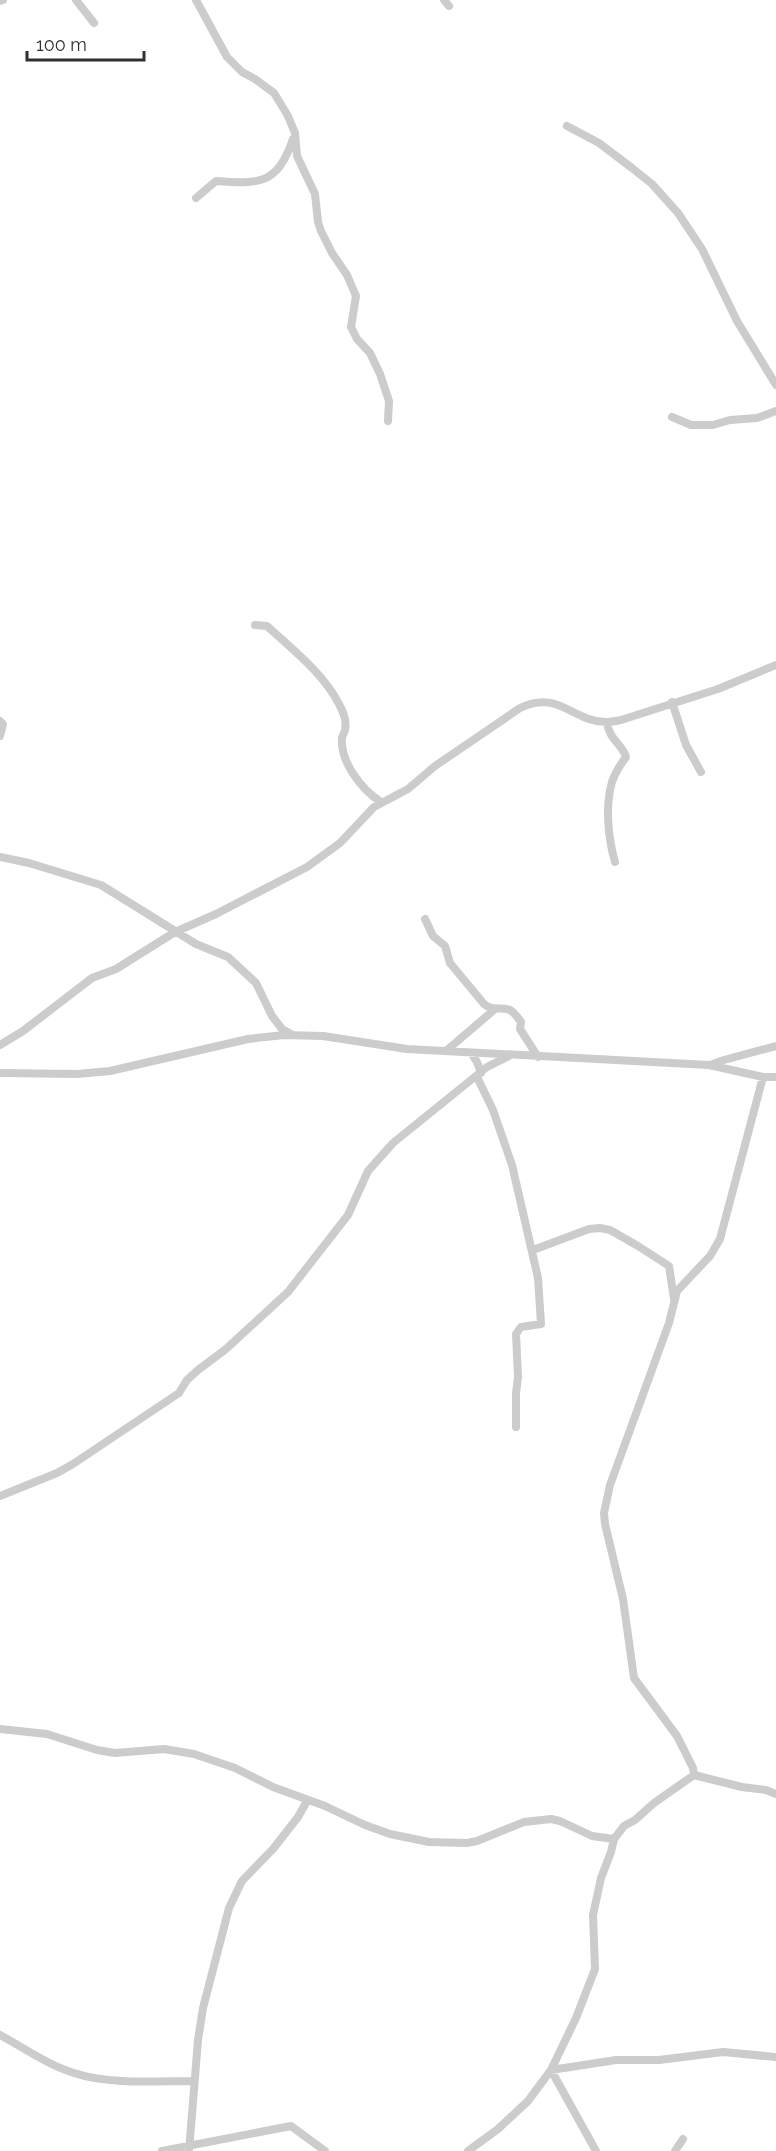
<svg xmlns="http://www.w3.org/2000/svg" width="776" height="2151" font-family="Raleway,sans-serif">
  <rect width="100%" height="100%" fill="#fff"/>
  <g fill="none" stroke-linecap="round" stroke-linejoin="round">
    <path stroke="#ccc" stroke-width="8" d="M76,0L94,23
      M196,0L227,57L242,72L255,79L274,93L288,116L295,133L297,156L315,194L318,222L321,231L332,253L347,275L356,296L351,327L357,339L370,353L380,374L389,401L388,421
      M444,0L449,6
      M0,1L3,0
      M567,126L599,143L632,168L652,184L678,213L702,249L737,321L776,385
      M196,198L216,181C260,184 277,185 293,139
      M672,417L691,425H713L730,420L757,418L776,411
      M255,625L267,626C292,649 323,673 339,704C343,711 347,721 345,730C345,732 342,736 342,738C340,762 362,790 381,802
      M672,702L686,745L701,772
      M0,721L3,724L0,736
      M607,722C608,738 622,744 626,757C620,765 615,773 612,782C605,806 608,838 615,862
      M0,857L29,863L101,885L196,944L228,957L256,983L272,1016L282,1029L291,1034
      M425,919L433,936L445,946L450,963L484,1004C493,1012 501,1006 510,1010C515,1013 518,1018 521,1022L520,1029L538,1057
      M0,1045L23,1031L92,978L116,969L175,932L216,914L307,867L340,843L374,807L408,789L435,766L520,708C559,689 572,722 607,722C611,722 616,721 621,720L718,689L776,665
      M446,1051L495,1009
      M471,1053L477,1062L481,1073
      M710,1065L724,1060L776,1046
      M0,1073L77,1074L110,1071L248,1039L284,1035L323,1036L407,1049L709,1065L763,1077H776
      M477,1077L493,1110L512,1165L538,1278L541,1324L521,1327L516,1334L518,1377L516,1393V1427
      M533,1250L589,1229L600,1228L610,1230L638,1246L669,1266L674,1299
      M0,1496L57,1473L73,1464L179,1393L187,1380L198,1370L226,1349L288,1292L348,1215L368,1171L393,1143L487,1067L509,1056
      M0,1729L47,1734L97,1750L115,1753L164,1749L194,1754L235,1768L273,1787L325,1806L365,1825L390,1834L429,1842L467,1843L477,1841L524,1822L551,1819L560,1821L592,1836L614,1839
      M694,1775L693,1768L677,1736L634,1678L623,1599L605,1524L604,1513L610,1485L669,1323L677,1291L710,1256L720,1239L763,1077
      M0,2035C24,2048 48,2065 74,2073C110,2085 157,2081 194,2081
      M162,2151L291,2126L325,2151
      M189,2151L198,2040L203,2008L229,1908L242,1881L273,1849L298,1817L307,1801
      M468,2151L498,2129L528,2101L551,2070L576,2018L595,1969L593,1915L601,1878L611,1852L614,1839L624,1826L635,1820L654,1803L694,1775L742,1787L766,1790L776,1794
      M596,2151L551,2070L616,2060H659L723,2052L776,2057
      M675,2151L683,2139"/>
  </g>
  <path d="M27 51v9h117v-9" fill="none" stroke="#2f2f2f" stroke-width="3"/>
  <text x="36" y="51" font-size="18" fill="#2f2f2f" stroke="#ffffff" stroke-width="4.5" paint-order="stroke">100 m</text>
</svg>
